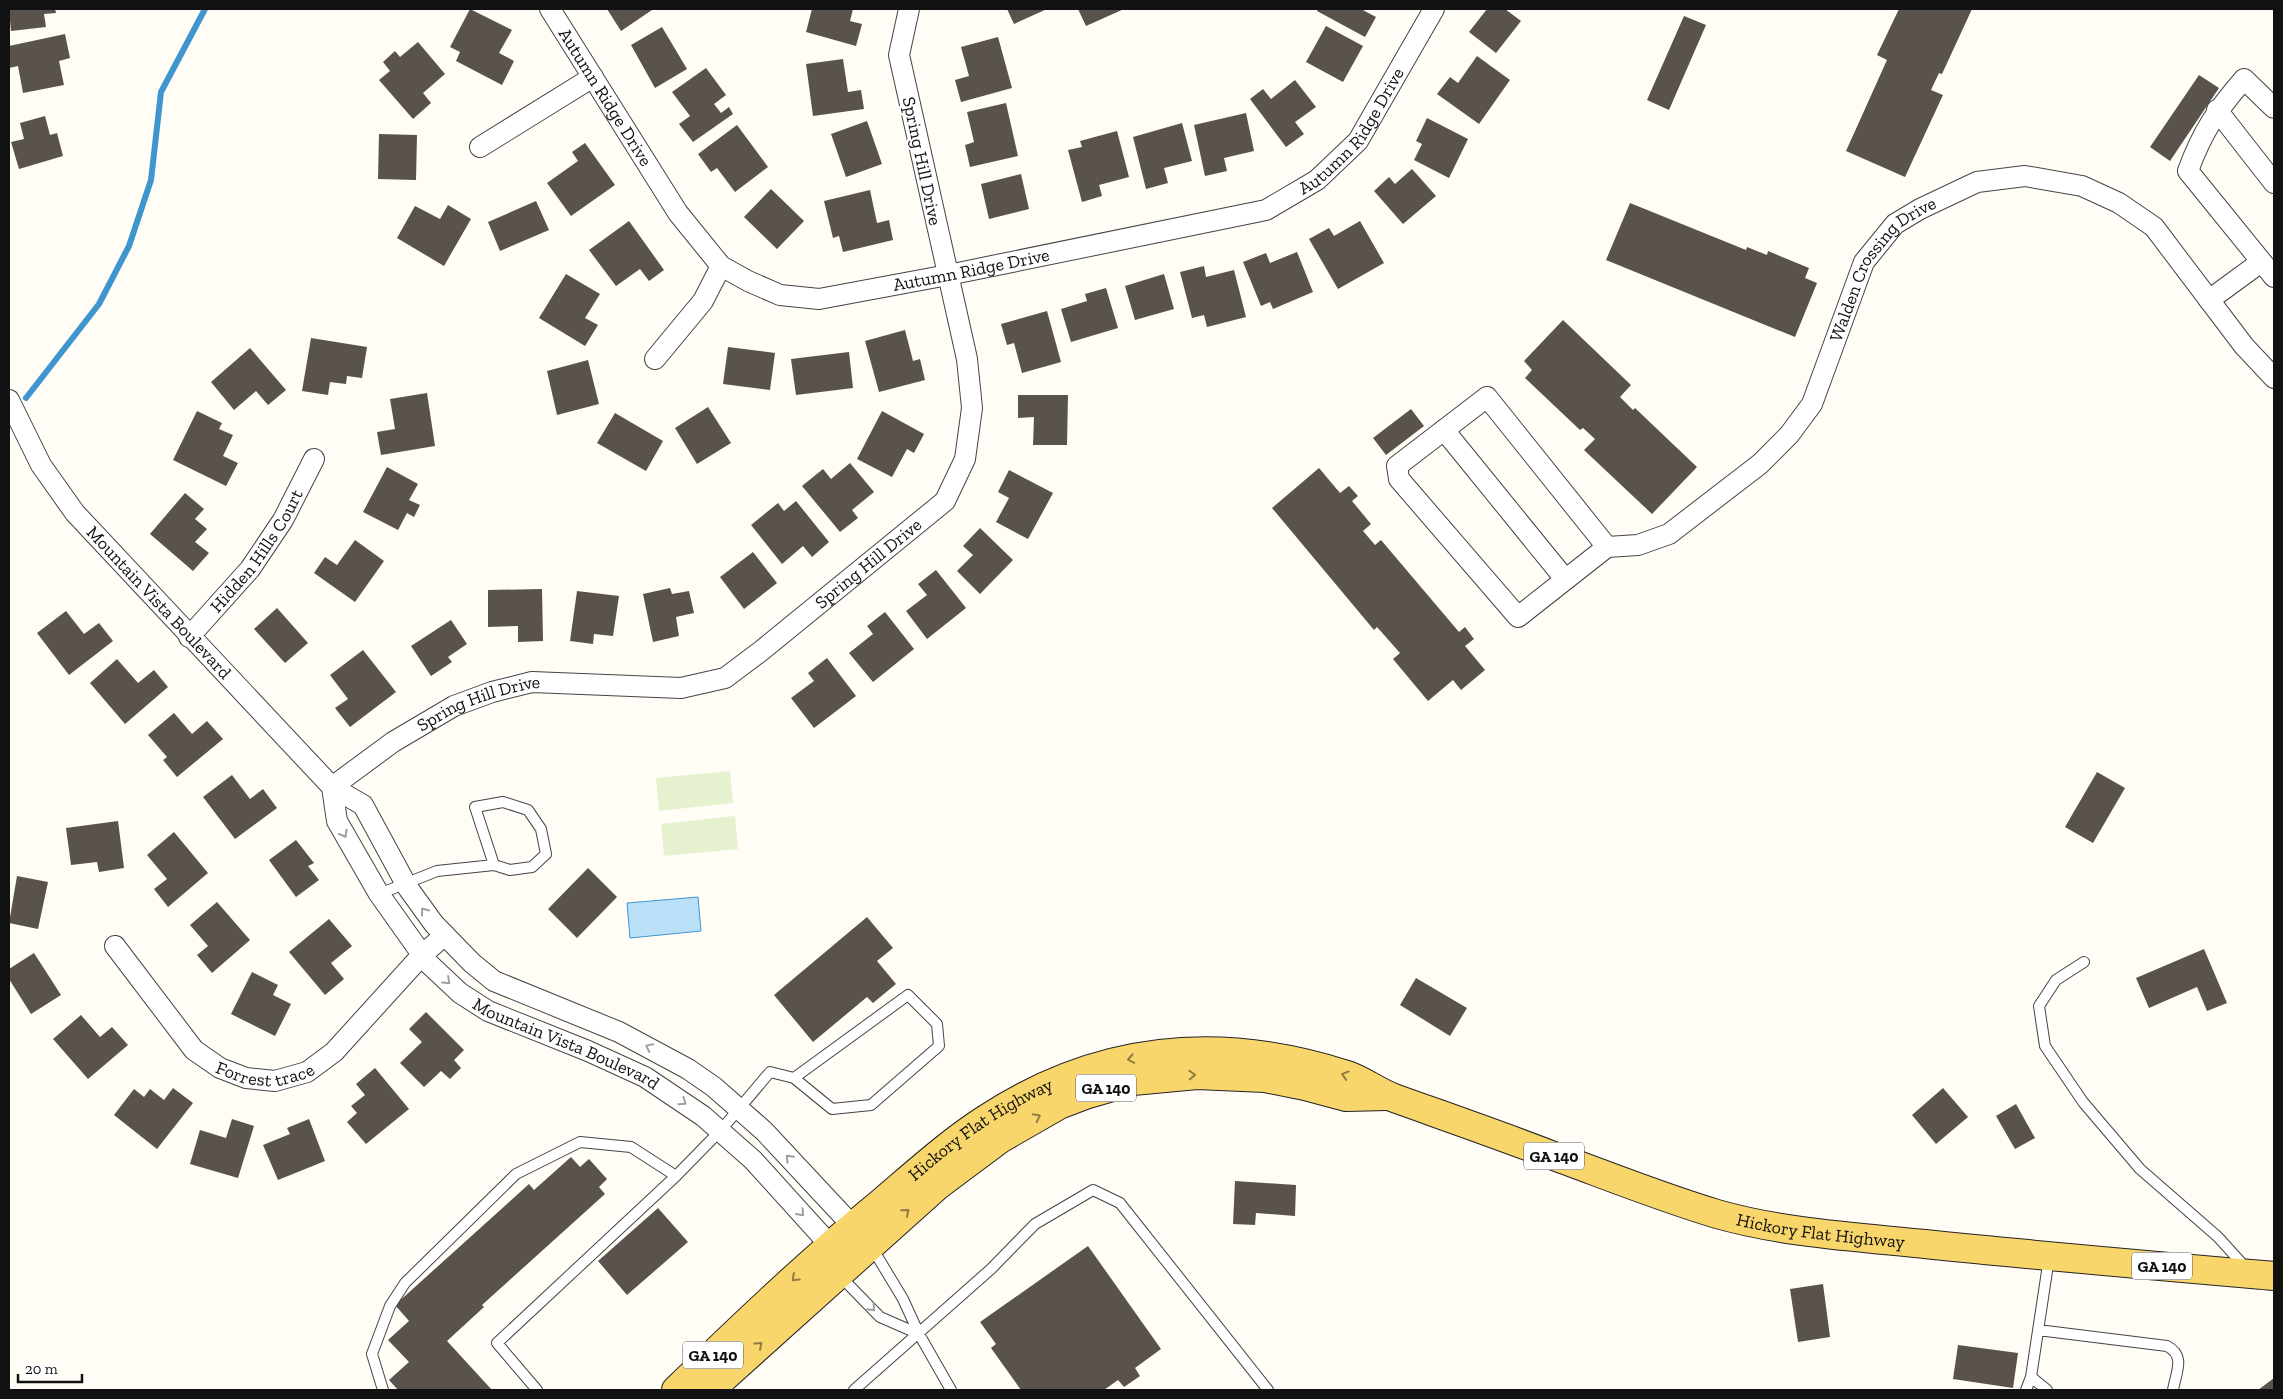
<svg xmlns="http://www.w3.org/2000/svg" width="2283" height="1399" font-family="'Zilla Slab',serif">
  <rect width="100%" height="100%" fill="#fffdf5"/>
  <path fill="#e6f2cf" d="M730,771L733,803L659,811L656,778Z
    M735,816L738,849L664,856L661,824Z"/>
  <path fill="#b9e0f7" stroke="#3f96cf" d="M698,897L701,931L630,938L627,903Z"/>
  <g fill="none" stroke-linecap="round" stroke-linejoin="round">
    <path stroke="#3f96cf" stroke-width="6" d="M26,398L99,304L129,246L151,180L161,92L205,9"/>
  </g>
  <path fill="#5a524d" d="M9,9H55L56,13L44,14L46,27L11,31Z
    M470,9L512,30L499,53L514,61L502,85L456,61L460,52L450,47Z
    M607,9H651L652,10L621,31Z
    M812,9H853L850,21L862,24L856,46L806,32Z
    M1007,9H1047L1014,24Z
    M1078,9H1124L1086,26Z
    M1318,9H1361L1376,17L1365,37L1317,11Z
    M1487,9H1505L1521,21L1496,53L1469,32Z
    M1899,9H1972L1942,74L1939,73L1931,90L1943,95L1905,177L1846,151L1887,60L1877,55Z
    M1684,16L1706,25L1669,110L1647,100Z
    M1326,26L1363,46L1343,82L1306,62Z
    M662,27L687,69L655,88L631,45Z
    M65,34L70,58L59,61L64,85L23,93L18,66L9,68V46Z
    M998,37L1012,88L961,102L955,80L969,76L961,47Z
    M418,42L445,74L423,93L431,103L413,119L379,80L390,71L383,62L395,51L400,57Z
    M1477,56L1510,80L1479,124L1437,94L1450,77L1458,83Z
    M843,59L848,92L861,90L864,109L813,116L806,64Z
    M706,68L726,95L714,104L721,113L729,107L733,114L693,142L679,124L690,116L672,92Z
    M2199,75L2219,88L2170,161L2150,147Z
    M1295,80L1316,107L1295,122L1304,134L1286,147L1250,99L1263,89L1271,99Z
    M1006,103L1018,156L970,167L965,145L974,142L967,112Z
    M1246,113L1254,151L1224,158L1227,171L1205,176L1194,125Z
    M45,116L50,135L57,133L63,156L19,169L11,142L24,139L20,123Z
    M1427,118L1468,139L1449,178L1414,160L1422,144L1416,141Z
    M867,121L882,164L846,177L831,134Z
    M1182,123L1192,161L1164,168L1168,183L1146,189L1133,137Z
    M737,125L768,167L735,192L717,168L711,172L698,154Z
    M1117,131L1129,177L1099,185L1102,196L1082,202L1068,150L1082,147L1080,141Z
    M379,134L417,135L416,180L378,179Z
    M585,143L615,185L571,216L547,183L578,161L572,152Z
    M1412,169L1436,196L1403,224L1374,191L1389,177L1395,184Z
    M1021,174L1029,209L989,219L981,184Z
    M771,189L804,221L777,249L744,217Z
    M870,190L877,223L889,220L893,240L843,252L839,236L833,238L824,201Z
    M536,201L549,230L500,251L488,222Z
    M1630,203L1746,250L1747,247L1767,255L1768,251L1809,268L1805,278L1817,283L1795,337L1606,260Z
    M448,205L471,219L444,266L397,238L415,206L440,219Z
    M629,221L664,270L649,281L640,269L616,286L589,250Z
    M1360,221L1384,263L1338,289L1309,239L1329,228L1334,236Z
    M1297,252L1313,292L1273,309L1270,302L1261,306L1243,262L1266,253L1270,263Z
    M1204,266L1206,277L1234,270L1246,317L1207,327L1204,315L1192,318L1180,272Z
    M566,274L600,294L585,318L598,325L585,346L539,318Z
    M1164,274L1174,309L1135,320L1125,286Z
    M1106,288L1118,328L1071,342L1061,309L1087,301L1085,294Z
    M1047,311L1061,362L1022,373L1014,343L1007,345L1001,324Z
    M1563,320L1631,385L1620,397L1633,410L1635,408L1697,467L1652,514L1584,450L1595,439L1583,428L1580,430L1525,378L1532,370L1524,361Z
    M905,330L913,361L920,359L925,380L879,392L865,341Z
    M311,338L367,347L362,378L347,376L346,384L330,382L328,395L302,391Z
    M728,347L775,353L770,390L723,384Z
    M250,348L286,390L268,405L256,391L234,410L211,382Z
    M849,352L853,388L796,395L791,359Z
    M588,360L599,404L557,415L547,371Z
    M427,393L435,446L381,455L377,432L395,429L390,399Z
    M1018,395H1068L1067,445H1033L1034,417L1018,418Z
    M708,407L731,443L697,464L675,428Z
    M1411,409L1424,426L1386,455L1373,438Z
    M197,411L222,423L219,429L233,435L223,456L238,463L226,486L173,460Z
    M882,411L924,434L914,453L907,449L892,477L857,459Z
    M615,413L663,441L646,471L597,443Z
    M850,463L874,492L852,510L858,518L840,532L802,486L823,469L831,479Z
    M387,467L418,484L409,500L420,505L414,517L407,513L398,530L363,512Z
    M1319,468L1340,493L1349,486L1358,496L1352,501L1371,524L1363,531L1375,545L1381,540L1459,632L1465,627L1474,639L1465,646L1485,670L1461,690L1453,680L1428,701L1393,659L1400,653L1377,627L1374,630L1272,508Z
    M1009,470L1053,493L1028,539L996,522L1009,498L998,492Z
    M185,493L204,509L195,519L207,529L195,542L209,553L193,571L150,534Z
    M796,501L829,542L812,557L803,546L782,564L751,525L778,503L784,511Z
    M980,528L1013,560L980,594L957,571L973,555L963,546Z
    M355,540L384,561L355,602L314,573L325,557L337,565Z
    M753,552L777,583L744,609L720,577Z
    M936,570L966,608L927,639L906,611L927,595L918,584Z
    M670,588L672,594L689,591L694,613L676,617L679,636L653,642L643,594Z
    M542,589L543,641L518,642V626L488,627V590Z
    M577,591L619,596L613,636L594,634L593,644L570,641Z
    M277,608L308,643L285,663L254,629Z
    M66,611L84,634L99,623L113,641L69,675L37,633Z
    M885,612L914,649L873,682L849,653L873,634L867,626Z
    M451,620L467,644L448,657L452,662L431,676L411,646Z
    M363,650L396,692L350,727L335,708L348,699L330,675Z
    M827,658L856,696L814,728L791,698L814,681L808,673Z
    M117,659L138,683L154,670L168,687L125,724L90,683Z
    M174,713L192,734L207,721L223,739L177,777L163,760L167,757L148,735Z
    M2097,772L2125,788L2093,843L2065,827Z
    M232,775L250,799L263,789L277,808L235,839L203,797Z
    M118,821L124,868L99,872L97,862L71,865L66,828Z
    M174,832L208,873L168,907L154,889L167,879L147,855Z
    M296,840L314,863L308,866L319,880L296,897L269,860Z
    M588,868L617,897L577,938L548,909Z
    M17,876L48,882L38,929L9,923Z
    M217,902L250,940L212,973L197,955L208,946L190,925Z
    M867,917L893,948L877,961L896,984L873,1003L867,997L813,1042L774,995Z
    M329,919L352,946L331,963L344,979L325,995L289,952Z
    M2204,949L2227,1003L2207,1011L2197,987L2149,1008L2136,978Z
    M34,953L61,995L31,1014L9,979V969Z
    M252,972L278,985L273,995L291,1004L275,1036L231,1014Z
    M1416,978L1467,1008L1450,1036L1400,1005Z
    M426,1012L464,1050L454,1060L461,1068L450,1079L441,1071L424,1087L400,1063L422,1042L409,1029Z
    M81,1015L100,1037L112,1027L128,1045L88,1079L53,1039Z
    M375,1068L409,1109L366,1144L347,1122L357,1113L351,1106L365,1095L356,1084Z
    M173,1088L193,1103L157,1149L114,1115L134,1089L144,1097L150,1089L164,1100Z
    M1943,1088L1968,1117L1936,1144L1912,1115Z
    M2016,1104L2035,1138L2015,1149L1996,1116Z
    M232,1119L254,1126L238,1178L190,1164L200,1130L226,1138Z
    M309,1119L325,1161L278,1180L263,1145L290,1134L287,1128Z
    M571,1157L580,1167L589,1159L607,1179L599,1187L605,1194L482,1305L484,1307L447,1341L492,1390H398L389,1380L409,1362L388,1340L409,1321L395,1305L529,1184L534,1190Z
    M1235,1181L1296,1185L1295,1216L1256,1213L1255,1225L1233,1224Z
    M658,1208L688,1242L627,1295L598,1261Z
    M1088,1246L1161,1349L1135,1368L1140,1376L1124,1387L1118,1380L1104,1390H1021L991,1348L996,1344L980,1322Z
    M1823,1284L1830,1337L1798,1342L1790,1289Z
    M1958,1345L2018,1353L2013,1388L1953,1379Z
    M2274,1378V1390H2258Z"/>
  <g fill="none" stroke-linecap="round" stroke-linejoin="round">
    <defs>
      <path id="lane" d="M379,894L437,871L494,865L510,870L532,867L546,854L541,829L528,810L503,802L475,807L494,865
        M2084,962L2056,980L2039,1006L2045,1046L2083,1102L2140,1169L2218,1237L2247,1269
        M840,1276L880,1317L919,1334L903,1299L871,1246
        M2038,1330L2167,1346C2186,1356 2176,1372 2173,1390
        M919,1334L951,1390
        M383,1390L372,1354L390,1306L405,1283L516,1174L580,1142L631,1147L676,1176L721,1130L770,1072L794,1078L832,1109L871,1105L939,1046L937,1024L908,995L794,1078
        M537,1390L497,1343L676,1176
        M854,1390L991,1269L1035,1224L1093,1190L1120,1203L1268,1390
        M2026,1390L2031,1377
        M2047,1390L2031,1377L2049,1258"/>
      <g id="street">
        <path id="s1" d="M550,9L678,213L721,266L748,281L780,295L819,299L948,275L1266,210L1317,180L1358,141L1434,9"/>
        <path d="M2274,108L2244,79C2217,110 2202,132 2188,171L2274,277"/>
        <path d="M2217,110L2274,183"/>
        <path d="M480,147L593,77"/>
        <path d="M2209,300L2261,262"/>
        <path d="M655,359L703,301L721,266"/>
        <path d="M1487,397L1607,547L1518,617L1399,479L1397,466Z"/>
        <path id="s2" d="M9,400L41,465L75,513L332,787L363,805L408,888L434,924L472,963L494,981L619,1032L688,1069L714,1087L764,1131L862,1236"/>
        <path d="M1444,430L1565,579"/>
        <path id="s3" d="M1607,547L1638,545L1669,534L1760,464L1789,435L1812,404L1864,262L1895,224L1920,209L1977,182L2025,176L2082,186L2119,203L2154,227L2244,346L2274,378"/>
        <path id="s4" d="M189,637L250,569L283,520L314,459"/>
        <path id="s5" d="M332,787L393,742L454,706L492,692L532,682L681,688L725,678L761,651L945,501L965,459L972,408L967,359L899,55L909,9"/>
        <path id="s6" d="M332,787L337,821L379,894L428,963L460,993L488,1011L588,1051L645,1077L703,1116L753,1160L839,1255"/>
        <path id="s7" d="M115,946L194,1050L220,1068L246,1078L275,1081L307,1072L334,1052L422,955L445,935"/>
      </g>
      <g id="primary">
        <path id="s8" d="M676,1390C743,1325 811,1260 883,1201C916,1173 950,1142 986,1119C1099,1045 1220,1034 1347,1075C1364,1081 1378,1092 1394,1098C1447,1117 1499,1135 1551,1155C1606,1175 1660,1197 1717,1214C1784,1233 1855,1237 1925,1244C2041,1256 2158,1266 2274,1276"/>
        <path d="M710,1390L937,1186L1000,1139L1059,1105L1088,1094L1133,1081L1197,1075L1265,1078L1305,1086L1346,1097L1387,1096"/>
      </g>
    </defs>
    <use href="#lane" stroke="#444" stroke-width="12"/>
    <use href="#street" stroke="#444" stroke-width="22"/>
    <use href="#primary" stroke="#222" stroke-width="30"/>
    <use href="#lane" stroke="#fff" stroke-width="10"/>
    <use href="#street" stroke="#fff" stroke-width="20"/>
    <use href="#primary" stroke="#f9d66b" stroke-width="28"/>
  </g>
  <defs><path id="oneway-chevron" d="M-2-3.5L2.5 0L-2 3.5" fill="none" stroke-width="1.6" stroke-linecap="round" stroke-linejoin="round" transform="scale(1.25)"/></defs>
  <g stroke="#a0a0a0">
    <use href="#oneway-chevron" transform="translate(344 834) rotate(60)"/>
    <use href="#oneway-chevron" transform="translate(424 911) rotate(-126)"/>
    <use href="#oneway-chevron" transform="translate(447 981) rotate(43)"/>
    <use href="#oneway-chevron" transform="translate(649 1047) rotate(-154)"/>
    <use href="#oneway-chevron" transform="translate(683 1102) rotate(35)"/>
    <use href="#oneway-chevron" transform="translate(789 1158) rotate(-133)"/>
    <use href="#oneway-chevron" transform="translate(801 1213) rotate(48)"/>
    <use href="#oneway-chevron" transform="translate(872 1308) rotate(47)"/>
  </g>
  <g stroke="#917d42">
    <use href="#oneway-chevron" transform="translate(1131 1059) rotate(169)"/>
    <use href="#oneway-chevron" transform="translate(1192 1075) rotate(-2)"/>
    <use href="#oneway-chevron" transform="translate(1345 1075) rotate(-164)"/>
    <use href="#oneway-chevron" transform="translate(1037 1117) rotate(-27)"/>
    <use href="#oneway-chevron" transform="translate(906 1212) rotate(-41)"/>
    <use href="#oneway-chevron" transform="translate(795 1278) rotate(137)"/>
    <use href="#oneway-chevron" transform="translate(759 1345) rotate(-42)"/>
  </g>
  <g text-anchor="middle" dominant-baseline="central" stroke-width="5" stroke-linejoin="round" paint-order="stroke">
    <g fill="#fff" stroke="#585858" stroke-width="1">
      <rect x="1076" y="1074.5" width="60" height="27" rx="4"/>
      <rect x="1524" y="1142.5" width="60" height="27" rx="4"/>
      <rect x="2132" y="1252.5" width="60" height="27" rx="4"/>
      <rect x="683" y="1341.5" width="60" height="27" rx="4"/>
    </g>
    <g font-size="16" font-weight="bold" fill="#111">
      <text x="1106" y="1088">GA 140</text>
      <text x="1554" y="1156">GA 140</text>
      <text x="2162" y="1266">GA 140</text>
      <text x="713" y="1355">GA 140</text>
    </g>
    <g font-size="18" fill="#111" stroke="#fff">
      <text stroke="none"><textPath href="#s1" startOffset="104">Autumn Ridge Drive</textPath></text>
      <text stroke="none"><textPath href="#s1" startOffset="989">Autumn Ridge Drive</textPath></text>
      <text transform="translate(922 161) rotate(78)">Spring Hill Drive</text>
      <text stroke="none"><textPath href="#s1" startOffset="569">Autumn Ridge Drive</textPath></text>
      <text stroke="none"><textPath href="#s3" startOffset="415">Walden Crossing Drive</textPath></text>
      <text stroke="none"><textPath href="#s4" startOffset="110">Hidden Hills Court</textPath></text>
      <text stroke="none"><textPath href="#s5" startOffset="606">Spring Hill Drive</textPath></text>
      <text stroke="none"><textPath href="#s2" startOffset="254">Mountain Vista Boulevard</textPath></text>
      <text stroke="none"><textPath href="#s5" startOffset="171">Spring Hill Drive</textPath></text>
      <text stroke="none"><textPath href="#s6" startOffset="365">Mountain Vista Boulevard</textPath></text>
      <text stroke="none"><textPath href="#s7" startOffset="209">Forrest trace</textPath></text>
      <text stroke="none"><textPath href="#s8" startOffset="402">Hickory Flat Highway</textPath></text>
      <text stroke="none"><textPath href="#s8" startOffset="1290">Hickory Flat Highway</textPath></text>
    </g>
  </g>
  <rect width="2283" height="1399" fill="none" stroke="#111111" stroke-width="20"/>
  <path d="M18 1374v8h64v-8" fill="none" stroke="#111111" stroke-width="2.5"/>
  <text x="25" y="1374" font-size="15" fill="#111111" stroke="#ffffff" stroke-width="4" paint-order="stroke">20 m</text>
</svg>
